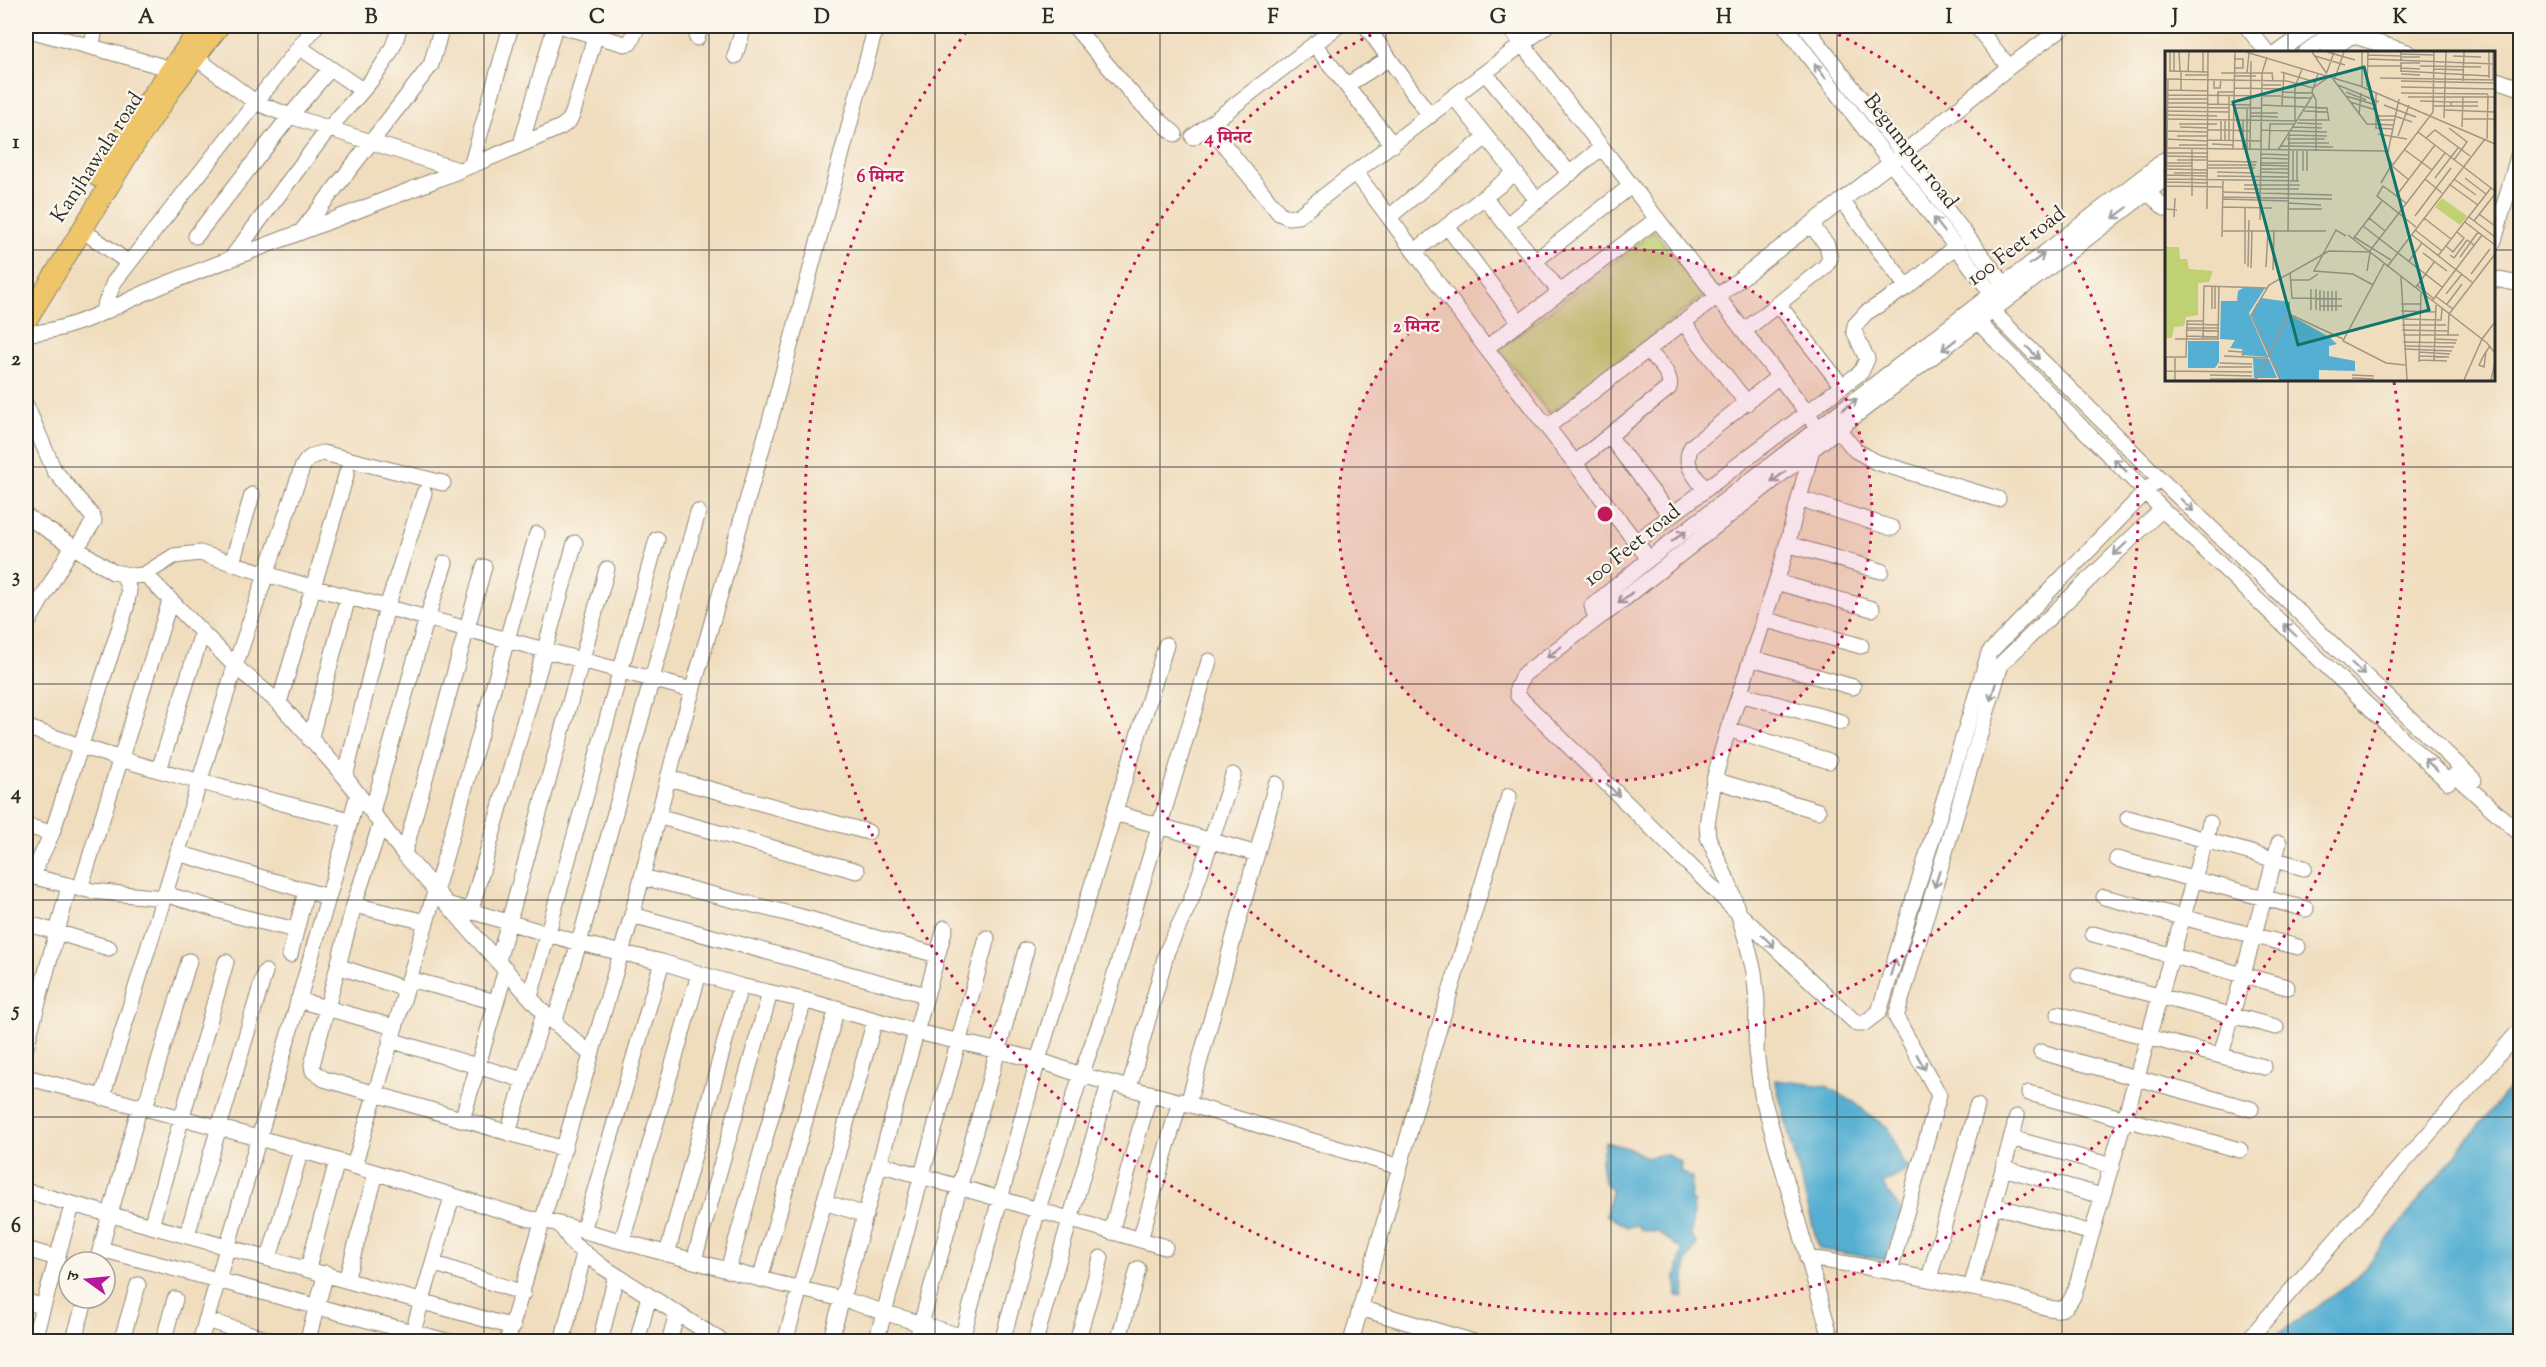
<svg xmlns="http://www.w3.org/2000/svg" width="2546" height="1367" font-family="'Sorts Mill Goudy','Noto Serif Devanagari',serif">
  <rect width="100%" height="100%" fill="#fbf7ec"/>
  <filter id="ink" filterUnits="userSpaceOnUse"><feTurbulence type="fractalNoise" baseFrequency=".0167" numOctaves="2"/><feDisplacementMap in="SourceGraphic" scale="12" xChannelSelector="R" yChannelSelector="G"/><feConvolveMatrix kernelMatrix="1 2 1 2 8 2 1 2 1" color-interpolation-filters="sRGB"/></filter>
  <filter id="wash" filterUnits="userSpaceOnUse"><feTurbulence type="fractalNoise" baseFrequency=".008" numOctaves="4" result="noise"/><feDisplacementMap in="SourceGraphic" scale="24" xChannelSelector="R" yChannelSelector="G"/><feGaussianBlur stdDeviation="1.35" result="paint"/><feColorMatrix in="noise" values="0 0 0 0 0 0 0 0 0 0 0 0 0 0 0 0 0 1.4 0 .05"/><feComposite in="paint" operator="in"/></filter>
  <g filter="url(#wash)">
    <rect width="100%" height="100%" fill="#f0ddbe"/>
    <path fill="#c0d174" stroke="#767e50" stroke-width="1.5" d="M1654,231L1704,296L1549,414L1499,349Z"/>
    <path fill="#55afd2" stroke="#406d7e" stroke-width="1.5" d="M2520,1074V1341H2268L2356,1279Z
      M1775,1080L1826,1086L1857,1104L1867,1114L1889,1128L1901,1159L1910,1169L1882,1184L1902,1212L1885,1260L1819,1249Z
      M1605,1142L1632,1149L1646,1158L1665,1154L1681,1162L1680,1172L1692,1178L1690,1199L1694,1203L1691,1236L1697,1243L1686,1263L1684,1297L1677,1296L1676,1277L1682,1250L1658,1232L1642,1230L1637,1225L1627,1227L1606,1215L1612,1189L1604,1182L1601,1160Z"/>
  </g>
  <g filter="url(#ink)">
    <g fill="none" stroke-linecap="round" stroke-linejoin="round">
      <defs>
        <path id="minor" d="M561,26L625,44L630,43L638,26
          M1074,26L1138,101L1175,134
          M1366,26L1430,116
          M1508,26L1811,418L1817,430L1782,564L1728,729L1714,780L1707,825L1708,837L1731,889L1746,939L1754,972L1757,1000L1756,1052L1762,1095L1832,1342
          M1785,26L1997,300
          M1805,26L2010,292
          M1976,26L2009,67
          M2246,26L2267,52
          M26,29L179,71
          M2351,35L2407,52
          M697,38L701,26
          M1314,44L1393,145
          M91,47L96,26
          M299,47L362,90
          M2279,52L2315,26
          M2306,52L2341,26
          M2329,52L2364,26
          M735,56L744,26
          M195,57L255,102L290,116L458,170
          M1485,73L1570,174
          M2494,79L2520,88
          M1347,85L1388,59
          M1454,97L1538,201
          M1209,126L1279,213L1288,217L1298,216L1546,26
          M1193,137L1338,26
          M521,144L555,26
          M2166,159L1649,559L1592,606L1594,613L1601,616L1609,611L1838,429L2166,178
          M472,163L511,26
          M1356,173L1486,348L1649,559
          M2148,193L2166,209
          M1484,197L1560,292
          M1842,201L1907,287
          M1389,217L1486,137
          M1507,225L1601,148
          M1447,226L1519,322
          M81,229L129,263
          M301,232L431,65L442,26
          M196,236L290,116L330,69
          M2494,241L2520,149
          M1414,252L1515,173
          M230,260C262,217 294,174 327,131C351,101 394,64 399,26
          M1535,261L1631,186
          M2494,279L2520,284
          M1778,304L1842,386
          M103,310L114,282L316,26
          M1992,311L2159,478L2474,780
          M1683,322L1747,403
          M1978,322L2162,509L2448,782L2455,775L2520,834
          M1744,331L1825,267L1830,259L1827,245L1811,225
          M26,333C74,333 122,301 166,284C298,232 432,185 561,127L569,121L573,113L598,26
          M1486,348L1657,219
          M26,405L54,470L93,517L94,521L76,549
          M1547,427L1891,163L2009,67L2065,26
          M1838,429L1855,450L1876,462L1998,499
          M1609,436L1671,516
          M1575,463L1669,388C1673,374 1656,360 1647,350
          M1705,490C1695,475 1681,463 1692,446L1779,376
          M1801,499L1892,528
          M26,516L113,572L135,576L145,574L174,556L200,553L286,580L692,690
          M1636,542L1861,372L1867,359L1854,331L1855,325L1866,313L1907,287L1956,246
          M1787,544L1881,571
          M232,563L252,495
          M145,574L235,666L279,703L345,777L404,854L474,935L544,1013L590,1054
          M1776,582L1872,609
          M1601,616L1523,675L1517,689L1518,696L1732,907L1857,1024H1863L1879,1012L1989,653L2159,478
          M1763,619L1861,646
          M26,626L72,547
          M1752,658L1853,687
          M1740,694L1841,722
          M279,703L347,472
          M26,727C131,766 241,793 350,820
          M1728,729L1829,761
          M310,740L348,597
          M159,770L202,633
          M345,777L387,607L424,493
          M668,778L868,832
          M1714,780L1818,811
          M372,811L427,618L445,563
          M1115,813L1257,854
          M657,816L857,871
          M2128,818L2304,868
          M381,823L354,905L312,1065L313,1071L324,1079L564,1149
          M26,826L52,833
          M178,853L328,897
          M404,854L484,567
          M2117,859L2306,909
          M26,875L92,891L164,898
          M32,876L52,833L126,608L129,591L124,575
          M642,877L798,916L937,955
          M80,889L170,601
          M165,894L238,916L296,930
          M2104,897L2298,947
          M354,905L426,922
          M450,905L579,943L662,962L740,986L804,1000L917,1032L1038,1060L1081,1075L1188,1104L1400,1167
          M470,913L575,543
          M632,915L926,995
          M26,923L109,948
          M2093,934L2287,987
          M290,955L306,891
          M498,961L607,569
          M338,966L405,989
          M2079,975L2276,1027
          M409,979L496,1002
          M530,997L657,539
          M298,1000L394,1027
          M2058,1014L2264,1067
          M554,1023L579,943L698,512
          M390,1040L523,1080
          M26,1047L69,887
          M2041,1052L2251,1109
          M2221,1055L2279,843
          M26,1077L281,1144L530,1219L544,1220L760,1279L842,1299L979,1342
          M1129,1088L1167,951L1191,900L1233,775
          M2029,1093L2240,1150
          M102,1098L235,666L302,468C307,458 312,455 323,453L443,483
          M1188,1104L1276,784
          M145,1107L189,961
          M462,1120L506,969
          M508,1133L544,1013
          M2011,1138L2112,1166
          M880,1164L1165,1247
          M354,1166L440,875L537,534
          M2003,1168L2102,1196
          M26,1191L513,1327
          M824,1202L866,1215
          M1993,1205L2092,1233
          M151,1226L226,962
          M561,1226L574,1245L603,1267L723,1342
          M583,1231L662,962
          M1111,1232L1150,1093
          M187,1235L265,972
          M1140,1240L1180,1101
          M622,1241L699,974
          M26,1249L57,1258
          M101,1249L450,1342
          M667,1254L740,986
          M269,1258L301,1150
          M1807,1258C1876,1267 1943,1282 2011,1296C2023,1299 2050,1311 2060,1309C2073,1307 2077,1284 2080,1274L2210,823
          M694,1260L770,993
          M97,1262L140,1105
          M433,1263L523,1293
          M308,1268L337,1161
          M728,1270L804,1000
          M1890,1271L1939,1095L1896,1017L2001,664L2162,509
          M760,1279L837,1008
          M1929,1279L1977,1106
          M346,1280L376,1174
          M1971,1288L2017,1117
          M26,1301L43,1307
          M1360,1308L1474,1342
          M206,1320L276,1342
          M33,1342L72,1206
          M73,1342L86,1298
          M121,1342L138,1285
          M163,1342L175,1299
          M200,1342L358,794
          M307,1342L326,1273
          M410,1342L452,1197
          M507,1342L632,915L680,733L770,421L876,26
          M562,1342L584,1253
          M600,1342L616,1275
          M637,1342L649,1296
          M669,1342L677,1313
          M785,1342L875,1020
          M830,1342L945,928
          M876,1342L987,938
          M916,1342L1026,950
          M961,1342L1038,1060L1166,645
          M1002,1342L1038,1209L1081,1075L1102,1017L1209,661
          M1035,1342L1109,1083
          M1077,1342L1101,1258
          M1118,1342L1138,1269
          M1351,1342L1428,1065L1509,796
          M2246,1342L2520,1030"/>
        <path id="major" d="M98,177L119,142L202,26
          M26,321L131,150L175,84L219,26"/>
      </defs>
      <use href="#minor" stroke="#8e8474" stroke-width="17"/>
      <use href="#major" stroke="#8e8474" stroke-width="22"/>
      <use href="#minor" stroke="#fff" stroke-width="15"/>
      <use href="#major" stroke="#eec569" stroke-width="20"/>
    </g>
    <defs><path id="oneway-shaft" d="M-6 0H5M1.5-3L5.5 0L1.5 3" fill="none" stroke-width="1.6" stroke-linecap="round" stroke-linejoin="round" transform="scale(1.5)"/></defs>
    <g stroke="#a0a0a0">
      <use href="#oneway-shaft" transform="translate(1820 71) rotate(-128)"/>
      <use href="#oneway-shaft" transform="translate(2120 213) rotate(143)"/>
      <use href="#oneway-shaft" transform="translate(1939 225) rotate(-128)"/>
      <use href="#oneway-shaft" transform="translate(2037 259) rotate(-37)"/>
      <use href="#oneway-shaft" transform="translate(1949 345) rotate(142)"/>
      <use href="#oneway-shaft" transform="translate(2033 353) rotate(46)"/>
      <use href="#oneway-shaft" transform="translate(1850 404) rotate(-38)"/>
      <use href="#oneway-shaft" transform="translate(2120 465) rotate(-135)"/>
      <use href="#oneway-shaft" transform="translate(1778 477) rotate(142)"/>
      <use href="#oneway-shaft" transform="translate(2187 505) rotate(44)"/>
      <use href="#oneway-shaft" transform="translate(1679 536) rotate(-38)"/>
      <use href="#oneway-shaft" transform="translate(2120 549) rotate(136)"/>
      <use href="#oneway-shaft" transform="translate(1625 598) rotate(142)"/>
      <use href="#oneway-shaft" transform="translate(2290 630) rotate(-136)"/>
      <use href="#oneway-shaft" transform="translate(1554 652) rotate(143)"/>
      <use href="#oneway-shaft" transform="translate(2358 669) rotate(44)"/>
      <use href="#oneway-shaft" transform="translate(1993 692) rotate(107)"/>
      <use href="#oneway-shaft" transform="translate(2431 765) rotate(-136)"/>
      <use href="#oneway-shaft" transform="translate(1613 790) rotate(45)"/>
      <use href="#oneway-shaft" transform="translate(1937 879) rotate(107)"/>
      <use href="#oneway-shaft" transform="translate(1768 941) rotate(44)"/>
      <use href="#oneway-shaft" transform="translate(1893 967) rotate(-73)"/>
      <use href="#oneway-shaft" transform="translate(1921 1062) rotate(61)"/>
    </g>
  </g>
  <path fill="none" stroke="#2b2b2b" stroke-width="1.5" stroke-opacity="0.55" d="M258,26V1342M484,26V1342M709,26V1342M935,26V1342M1160,26V1342M1386,26V1342M1611,26V1342M1837,26V1342M2062,26V1342M2288,26V52M26,250H2166M2494,250H2520M2288,380V1342M26,467H2520M26,684H2520M26,900H2520M26,1117H2520"/>
  <circle cx="1605" cy="514" r="267" fill="#c2185b" fill-opacity=".12"/>
  <g fill="none" stroke="#c2185b" stroke-width="3" stroke-dasharray="3 6">
    <circle cx="1605" cy="514" r="267"/>
    <path d="M1822 27A533 533 0 1 1 1388 27"/>
    <path d="M2394 382A800 800 0 1 1 970 27"/>
  </g>
  <g text-anchor="middle" dominant-baseline="central" stroke-width="4.5" stroke-linejoin="round" paint-order="stroke">
    <g font-size="21" fill="#2b2b2b" stroke="#fbf7ec">
      <text transform="translate(1910 152) rotate(52)">Begumpur road</text>
      <text transform="translate(98 158) rotate(-57)">Kanjhawala road</text>
      <text transform="translate(2017 247) rotate(-37)">100 Feet road</text>
      <text transform="translate(1633 546) rotate(-39)">100 Feet road</text>
    </g>
  </g>
  <g transform="translate(2165 51)">
    <rect width="330" height="330" fill="#f0ddbe"/>
    <path d="M277,147L302,165L295,174L270,156ZM0,196H14L15,208H22L24,218L48,220L44,231L33,232V264L21,266L19,275L9,276L7,287H0Z" fill="#c0d174"/>
    <path d="M78,237H100L84,262L103,306L78,304L77,298L65,297L70,289L55,288L56,250H72L73,240ZM96,247L125,251V264L164,286L172,293L164,295V305L190,310V320L154,319V329H115L86,263ZM23,290H54V311L50,317H23ZM88,307L104,308L112,327H89Z" fill="#55afd2"/>
    <path fill="none" stroke="#a19683" stroke-width="1.5" d="M14,1L15,20M81,1L195,35L330,93M147,1L162,23M162,1L190,9M236,3L269,4M203,4L236,5M150,5L180,14M288,5L316,6M236,6H255M203,8L330,13M236,12H255M202,15H236M255,15L316,16M69,17H78V8H69M236,17L255,18M269,18L299,19M4,20L43,21M5,20V1M9,20V1M236,20L324,25M23,21L24,1M38,21V1M116,21L150,31M162,21L169,1M236,21V1M56,22H107L108,30M82,22L84,2M236,23L255,24M20,24H43M69,25H91M170,27L179,1M215,27L330,29M324,27V1M0,28L122,30L148,37M3,28L1,158L12,159M168,28L202,73L229,74M49,29V37H55L56,29M328,29V1M236,30L330,32M298,30L299,1M97,34H116M173,34L214,51M197,35V1M202,36L203,1M236,36L330,38M69,37L116,38M148,37L164,26M3,39L43,40M16,40V20M116,41L147,42M181,41L201,49M211,41V77L228,78M236,42L323,43M3,44L116,45M64,44V79L85,80M181,45L211,54M116,46L146,47M243,46H330M3,48H43M255,50L286,51V55M185,51L211,59M286,51H313M3,52H43M43,53L86,54M53,53V41H69M97,54L162,57L164,70M117,54L119,22M219,54L251,66M268,55H313M3,56L64,57M69,57H97M82,57V99M280,59L330,61M0,60L64,61M139,60L163,61M86,62H113M0,64L52,65M194,64L196,42M86,65L113,66M211,65H230L247,71M279,67L281,1M0,68L132,70M298,68H330M78,69V98M134,69H163M211,69H230M130,70V36L137,18M132,72L157,73M14,73H52M15,76L43,77M128,76L157,77M297,76L298,46M284,77L302,91L289,109M43,79H64V89M96,79L162,81M0,80L43,81M253,81L330,140M213,83L242,88M124,84L162,85M12,85H43M233,85L244,54M261,87L270,79L305,105M0,88L42,90M122,88H160M322,88L323,44M43,89L96,90M56,89V69M60,89V69M123,92H164M47,93L68,94M14,94H42M115,95L168,96M0,97L220,100L227,113L216,132M68,98L70,1M85,99L86,10M104,99L105,73H130M113,99L148,44M240,99L267,119M132,100V130M151,100V49L147,41L153,23M223,101L234,48M1,102H42M96,103L124,104M1,105L42,106M96,107L124,108M12,109H42M42,110L92,111M2,112H27M96,112H124M42,114H91M96,114L124,115M2,115H27M43,117H90M1,118L42,119M96,118H124M138,120V100M142,120V100M52,121L88,122M96,121L124,122M9,122H42M2,124L42,125M52,125L124,126M270,127L293,97M300,127L321,143M2,128L134,130M260,128L277,142M289,128L311,144M244,129L227,115L268,61L269,1M128,130V100M2,131L42,132M284,133L313,154M79,134H135M2,135L57,136M218,135L212,145L251,176M218,135L241,152M79,138H134M57,141L167,144M27,145V98M231,145L270,94M57,146L167,148M57,148L124,150M124,152L156,154M57,156L107,157M42,158L43,1M124,158H157M314,163L330,175M250,165L286,117M9,166L10,147M304,166L330,186M204,167L220,180M259,167L286,188M95,169L97,22L102,6M309,170L330,143M300,171L330,194M198,175L277,236M250,179L277,200M58,180H161M123,180L124,82M183,184L322,292L330,302M247,184L308,232M181,185L171,179L149,220L188,223L208,234M57,186L58,129M189,186L226,209M188,188L217,150M281,195L288,201L299,187L292,181M258,202L282,220M285,204L289,207L302,189L309,194M273,205L326,137M295,206L313,181M244,210L257,192M80,213V157M219,213L178,290L221,312L240,314M83,216L84,169M101,216L103,179M222,216L320,88M86,217L87,179M108,219L109,179M202,220L205,202M125,221L127,247L177,248M306,223L325,198M236,226L242,329M126,229H144L153,223M252,234L268,247M251,236L270,210M155,239V260M159,240V260M167,240V260M171,240V260M281,243L297,223M270,245L288,258M267,250L317,184M236,253H255M282,253L297,233M155,255H177M47,258V235M50,258V235M146,259V238M151,259V238M163,260V240M236,260L270,261M237,268L276,269L277,258M22,273L53,274M237,274H281M22,277H53M22,279L53,280M237,279L284,280M238,284H294M283,284L284,263L330,203M22,285L53,286M10,288H53L54,235M38,288L39,235L102,237M270,288L292,289M238,291L291,292M239,295L289,296M239,298L287,300M63,300L77,301L78,305M254,301L285,303M321,301L319,316L314,314L319,304L325,295M59,305L103,307M254,305L284,306M0,306H21L22,270H38M254,309L282,310M254,311L256,242M269,311L271,254M55,312L87,313M53,316H87M1,320L87,321M45,324L87,325M187,324L209,325M187,327L209,328M45,328H91M1,329V306M10,329V307M91,329L124,263L178,288M115,329L86,264L104,234L164,200L204,201L280,102M299,329L317,288L330,271M326,329L330,311"/>
    <path fill="#0f766e" fill-opacity="0.15" stroke="#0f766e" stroke-width="3" d="M199,16L264,259L133,294L68,51Z"/>
    <rect width="330" height="330" fill="none" stroke="#2b2b2b" stroke-width="3"/>
  </g>
  <circle cx="1605" cy="514" r="9" fill="#c2185b" stroke="#fbf7ec" stroke-width="3"/>
  <g font-size="18" text-anchor="middle" font-weight="bold" fill="#c2185b" stroke="#fbf7ec" stroke-width="4.5" stroke-linejoin="round" paint-order="stroke">
    <text x="1228" y="143">4 मिनट</text>
    <text x="880" y="182">6 मिनट</text>
    <text x="1416" y="332">2 मिनट</text>
  </g>
  <rect width="2546" height="1367" fill="none" stroke="#fbf7ec" stroke-width="66"/>
  <g transform="translate(87 1280) rotate(285)"><circle r="28" fill="#fbf7ec" stroke="#a8a59f" stroke-width="1.5"/>
  <path d="M0-4.5L10 22L0 15L-10 22Z" fill="#b5179e"/>
  <text y="-9" font-size="16" font-weight="bold" text-anchor="middle" fill="#2b2b2b">उ</text>
  </g>
  <rect x="33" y="33" width="2480" height="1301" fill="none" stroke="#2b2b2b" stroke-width="2"/>
  <g font-size="20" text-anchor="middle" font-weight="bold" fill="#2b2b2b">
    <text x="146" y="23">A</text>
    <text x="371" y="23">B</text>
    <text x="597" y="23">C</text>
    <text x="822" y="23">D</text>
    <text x="1048" y="23">E</text>
    <text x="1273" y="23">F</text>
    <text x="1498" y="23">G</text>
    <text x="1724" y="23">H</text>
    <text x="1949" y="23">I</text>
    <text x="2175" y="23">J</text>
    <text x="2400" y="23">K</text>
    <text x="16" y="148">1</text>
    <text x="16" y="365">2</text>
    <text x="16" y="582">3</text>
    <text x="16" y="799">4</text>
    <text x="16" y="1016">5</text>
    <text x="16" y="1232">6</text>
  </g>
</svg>
